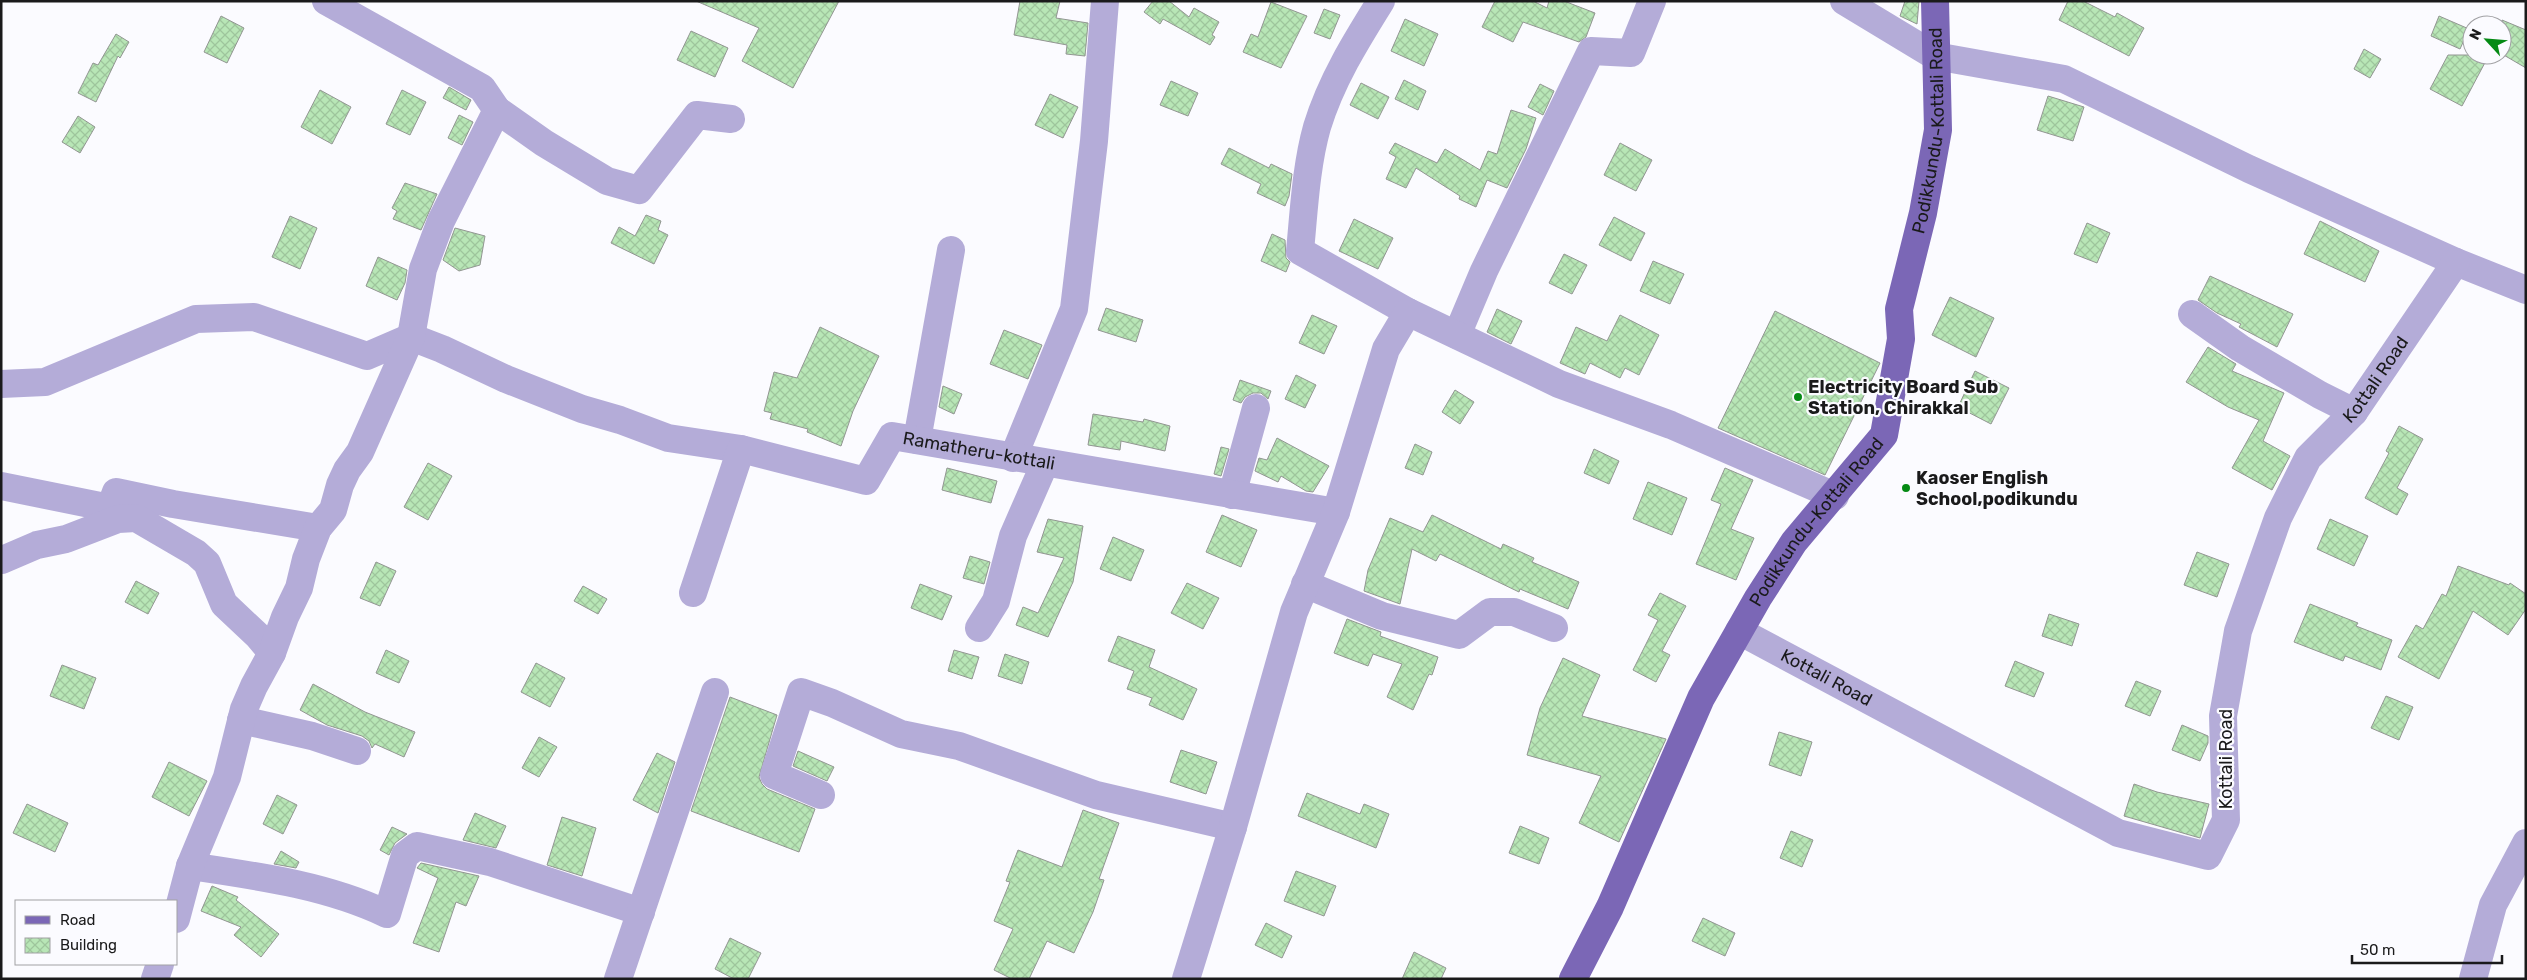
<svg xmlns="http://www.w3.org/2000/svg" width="2527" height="980" font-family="Rubik,sans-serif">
  <defs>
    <pattern id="building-cross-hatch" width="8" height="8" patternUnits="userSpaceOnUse" patternTransform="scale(1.25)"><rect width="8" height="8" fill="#b8e6b6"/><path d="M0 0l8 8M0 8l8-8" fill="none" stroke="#9ec59c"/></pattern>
  </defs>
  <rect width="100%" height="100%" fill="#fbfbff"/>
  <path fill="url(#building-cross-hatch)" stroke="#929692" d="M696,1H839L793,88L742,61L759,28Z
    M1020,1H1060L1056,18L1088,23L1085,56L1066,54L1067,45L1014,35Z
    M1153,1H1169L1189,17L1194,8L1219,22L1212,35L1215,37L1210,45L1163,19L1160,24L1144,12Z
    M1495,1H1533L1547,8L1549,1H1564L1595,13L1586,37L1579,42L1523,22L1513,42L1482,27Z
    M1905,1H1919L1917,24L1900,16Z
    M2068,1H2083L2115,17L2117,13L2144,28L2129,56L2059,20Z
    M1271,2L1307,16L1281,68L1243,52L1251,34L1258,37Z
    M1324,9L1340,15L1330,39L1314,33Z
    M221,16L244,28L227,63L204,52Z
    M2439,16L2469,29L2460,49L2431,36Z
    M1405,19L1438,34L1424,66L1391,51Z
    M2502,20L2526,30V68L2502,54Z
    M691,31L728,48L715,77L677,60Z
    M116,34L129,42L120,58L118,56L96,102L78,93L93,63L98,65Z
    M2364,49L2381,59L2370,78L2354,69Z
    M2448,55H2489L2462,106L2430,89Z
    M1404,80L1426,91L1418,110L1395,99Z
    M1171,81L1198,93L1188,116L1160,105Z
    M1361,83L1389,97L1378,119L1350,105Z
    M1540,84L1554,91L1543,115L1528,107Z
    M449,87L471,100L466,110L443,98Z
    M320,90L351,107L332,144L301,127Z
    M402,90L426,102L410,135L386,124Z
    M1050,94L1078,107L1063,138L1035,125Z
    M2048,96L2084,107L2073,141L2037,130Z
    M1511,110L1536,118L1526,149L1507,188L1487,180L1476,207L1459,199L1460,196L1416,168L1406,188L1386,179L1396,157L1389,153L1395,143L1437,163L1445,149L1480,170L1488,151L1497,154Z
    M459,115L473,122L462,145L448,138Z
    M78,116L95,127L80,153L62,142Z
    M1620,143L1652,160L1636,191L1604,175Z
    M1229,148L1269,168L1271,164L1292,174L1289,196L1285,206L1257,193L1261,184L1221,164Z
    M405,183L437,194L421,230L393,219L397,211L392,208Z
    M646,215L661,221L658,230L668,235L654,264L611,243L619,227L635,236Z
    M290,216L317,228L300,269L272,257Z
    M1614,217L1645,233L1631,261L1599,245Z
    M1354,219L1393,238L1378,269L1339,251Z
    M2320,221L2379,251L2365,282L2304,254Z
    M2087,223L2110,233L2097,263L2074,254Z
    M455,228L485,236L480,265L459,271L443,260Z
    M1272,234L1285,240L1286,258L1290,262L1286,272L1261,261Z
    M1564,254L1587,265L1572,294L1549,283Z
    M378,257L407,270L405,283L397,300L366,286Z
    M1653,261L1684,274L1670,304L1640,291Z
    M2210,276L2293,314L2277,347L2239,327L2241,324L2217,313L2198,300Z
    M1950,297L1994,318L1976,357L1932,335Z
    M1106,308L1143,320L1136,342L1098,330Z
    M1497,309L1522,321L1511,344L1487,332Z
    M1775,311L1880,363L1825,475L1718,428Z
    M1312,315L1337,326L1324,354L1299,343Z
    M1620,315L1659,335L1639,375L1625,368L1620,378L1590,363L1585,374L1560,363L1576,327L1607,341Z
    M820,327L879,356L853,411L841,446L807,432L808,429L770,419L772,413L764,411L774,372L797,378Z
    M1004,330L1042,345L1028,379L990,364Z
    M2208,347L2236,364L2232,371L2284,393L2263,441L2290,456L2272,490L2232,468L2259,420L2228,407L2186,382Z
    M1975,371L2009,388L1991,424L1958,407Z
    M1296,375L1316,385L1305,408L1285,399Z
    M1240,380L1271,391L1268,399L1261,393H1253L1245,397L1241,403L1233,400Z
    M943,386L962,394L954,414L939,407Z
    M1455,390L1474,402L1460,424L1442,412Z
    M1093,414L1143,422L1144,419L1170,426L1165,451L1121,441L1120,450L1088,445Z
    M2399,426L2423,439L2397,488L2408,494L2397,515L2365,498L2389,453L2386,451Z
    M1277,438L1329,466L1313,492L1306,491L1281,476L1278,482L1255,471L1259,458L1267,460Z
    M1415,444L1432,452L1423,475L1405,468Z
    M1221,447L1229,449L1221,476L1214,474Z
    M1594,449L1619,461L1609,484L1584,473Z
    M428,463L452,476L428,520L404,507Z
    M947,468L997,481L991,503L942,490Z
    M1725,468L1753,480L1731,529L1754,538L1736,580L1696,564L1721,504L1711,500Z
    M1648,482L1687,498L1672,535L1633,519Z
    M1222,515L1257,530L1241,567L1206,552Z
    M1432,515L1501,549L1503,544L1534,558L1532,562L1579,582L1568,609L1520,589L1519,592L1440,554L1436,561L1412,549L1400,604L1364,591L1368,570L1390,518L1423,532Z
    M1048,519L1083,526L1073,582L1048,637L1016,625L1023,607L1038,613L1064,558L1037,552Z
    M2330,519L2368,536L2354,566L2317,549Z
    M1113,537L1144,550L1131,581L1100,569Z
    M2197,552L2229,564L2217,597L2184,585Z
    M970,556L990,562L984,584L963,578Z
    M376,562L396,571L380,606L360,598Z
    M2458,566L2509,585L2510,583L2526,594V609L2508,635L2473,611L2439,679L2398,657L2416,625L2423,629L2442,594L2446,596Z
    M136,581L159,593L148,614L125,602Z
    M1187,583L1219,598L1203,629L1171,613Z
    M920,584L952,596L942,620L911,608Z
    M583,586L607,599L598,614L574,601Z
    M1660,593L1686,606L1662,651L1670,655L1656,682L1633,670L1658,620L1648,615Z
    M2310,604L2358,623L2356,626L2392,640L2381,670L2345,656L2343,661L2294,642Z
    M2049,614L2079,624L2072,646L2042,636Z
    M1347,619L1381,632L1380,636L1438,657L1432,675L1429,674L1413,710L1387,697L1402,664L1373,654L1368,666L1334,653Z
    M1118,636L1155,650L1149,667L1197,689L1183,720L1149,705L1152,698L1127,689L1134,671L1108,661Z
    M386,650L409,661L399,683L376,673Z
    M954,650L979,657L972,679L948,671Z
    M1005,654L1029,662L1022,684L998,676Z
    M1563,658L1600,675L1582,716L1666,739L1619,842L1579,823L1601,776L1527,755L1540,708Z
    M2015,661L2044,673L2034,697L2005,686Z
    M536,663L565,678L550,707L521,692Z
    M62,665L96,678L84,709L50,696Z
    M2136,681L2161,691L2150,716L2125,706Z
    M313,684L365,712L415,732L404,757L375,744L372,748L369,741L362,736L327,725L300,710Z
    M2386,696L2413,707L2399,740L2371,728Z
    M730,697L777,715L759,777L762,784L767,789L815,809L799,852L691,811Z
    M2182,725L2208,736V743L2200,761L2172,750Z
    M1779,732L1812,742L1801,776L1769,765Z
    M539,737L557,747L539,777L522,768Z
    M1181,750L1217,762L1206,794L1170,782Z
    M798,751L834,767L827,781L793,766Z
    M657,753L675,762L658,813L633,800Z
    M169,762L207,781L189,816L152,797Z
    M2134,784L2157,792L2209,804L2200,838L2124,816Z
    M1307,793L1360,814L1364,804L1389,814L1376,848L1298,816Z
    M277,795L297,805L283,834L263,824Z
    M27,804L68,823L55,852L13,833Z
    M1083,810L1119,823L1099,879L1104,880L1093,912L1074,953L1047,941L1029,979H1012L994,970L1013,929L994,921L1010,882L1006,881L1018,850L1062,867Z
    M475,813L506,826L496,848L463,840Z
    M562,817L596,828L582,876L547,865Z
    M1520,826L1549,838L1539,864L1509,853Z
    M392,827L407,834L395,843L389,855L380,850Z
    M1791,831L1813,840L1802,867L1780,858Z
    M281,851L299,862L296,868L274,864Z
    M421,863L479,876L466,906L456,902L439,952L413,943L438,878L417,868Z
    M1296,871L1336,886L1324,916L1284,901Z
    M212,886L238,897L236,900L279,934L261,957L234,935L241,927L201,911Z
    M1703,918L1735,933L1725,956L1692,941Z
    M1266,923L1292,936L1282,958L1255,945Z
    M730,938L761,953L748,979H734L715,969Z
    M1414,952L1446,968L1441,979H1402Z"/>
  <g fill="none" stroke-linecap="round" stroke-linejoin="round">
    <g stroke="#b4acd8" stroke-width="28">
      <path d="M1381,1C1356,41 1331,81 1317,127C1306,166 1304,210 1300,251L1408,312"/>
      <path d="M1844,1L1935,56L2064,79L2249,169L2456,262L2526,290"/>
      <path d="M497,110L544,143L607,181L639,190L697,115L731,119"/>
      <path d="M2192,314L2240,348L2320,395L2354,412"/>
      <path d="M1457,335L1484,271L1591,51L1631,53L1652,1"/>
      <path d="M1,384L45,382L196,319L254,317L367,356L411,337L442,349L506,379L582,409L620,420L668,438L741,449"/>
      <path d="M917,440L951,250"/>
      <path d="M1013,458L1074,309L1094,141L1105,1"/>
      <path d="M1,486L110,508L116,492L173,504L318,528"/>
      <path d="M1232,495L1256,408"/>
      <path d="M2,560L37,545L66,539L118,519L136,518L196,553L207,563L224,604L258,636L272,653"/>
      <path d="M1305,584L1382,616L1459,635L1490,612H1514L1554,628"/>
      <path id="s1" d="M693,593L741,449L866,481L892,436L1336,512"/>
      <path d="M979,628L996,601L1013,536L1045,463"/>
      <path id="s2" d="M1739,631L2118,833L2208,856L2226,820L2223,716L2238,631L2278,518L2308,458L2354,412L2456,262"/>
      <path d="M241,720L312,736L357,751"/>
      <path d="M821,795L774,775L801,692L832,703L901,734L959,746L1096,795L1233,827"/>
      <path d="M190,866C257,876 326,885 387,914L405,855L417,846L490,862L641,912"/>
      <path d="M176,919L190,866L227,777L244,709L254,686L272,653L285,617L299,588L306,559L318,528L333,510L340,485L347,470L360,452L411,337L423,269L441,221L497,110L482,88L326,1"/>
      <path d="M155,979L160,964"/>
      <path d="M618,979L715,692"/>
      <path d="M1186,979L1233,827L1294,612L1336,512L1386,349L1408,312L1559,384L1671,425L1835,496"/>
      <path d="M2473,979L2493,905L2526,843"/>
    </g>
    <path stroke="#7b67b6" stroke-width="28" id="s3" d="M1573,979L1610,907L1701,698L1758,598L1794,542L1884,435L1901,339L1899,309L1923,213L1938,130L1935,1"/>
  </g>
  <g fill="#058a14" stroke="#fbfbff" stroke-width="2">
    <circle cx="1798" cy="397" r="5"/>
    <circle cx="1906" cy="488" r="5"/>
  </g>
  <g text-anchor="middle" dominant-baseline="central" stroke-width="4.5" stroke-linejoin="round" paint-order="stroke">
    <g font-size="18" fill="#1a1a1b" stroke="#fbfbff">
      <text stroke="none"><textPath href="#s3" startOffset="940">Podikkundu-Kottali Road</textPath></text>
      <text stroke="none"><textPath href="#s2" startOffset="1044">Kottali Road</textPath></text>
      <text stroke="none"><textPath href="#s1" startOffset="421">Ramatheru-kottali</textPath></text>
      <text stroke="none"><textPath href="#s3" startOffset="520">Podikkundu-Kottali Road</textPath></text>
      <text stroke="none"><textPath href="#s2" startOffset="99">Kottali Road</textPath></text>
      <text transform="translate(2226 759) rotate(-90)">Kottali Road</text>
    </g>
    <g font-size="18" font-weight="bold" fill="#1a1a1b" stroke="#fbfbff" text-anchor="start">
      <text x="1808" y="387">Electricity Board Sub<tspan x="1808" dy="21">Station, Chirakkal</tspan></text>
      <text x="1916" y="478">Kaoser English<tspan x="1916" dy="21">School,podikundu</tspan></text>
    </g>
  </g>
  <rect width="2527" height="980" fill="none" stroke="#1a1a1b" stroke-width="5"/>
  <rect x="15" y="900" width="162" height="65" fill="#fbfbff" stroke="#a1a1a4"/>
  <rect x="25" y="916" width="25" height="8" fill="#7b67b6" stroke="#a1a1a4"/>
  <text x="60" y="925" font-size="15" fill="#1a1a1b">Road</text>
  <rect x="25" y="938" width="25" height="15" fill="url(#building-cross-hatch)" stroke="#a1a1a4"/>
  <text x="60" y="950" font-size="15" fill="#1a1a1b">Building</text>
  <g transform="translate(2487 40) rotate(296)"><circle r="24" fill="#fbfbff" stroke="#a1a1a4"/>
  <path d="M0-4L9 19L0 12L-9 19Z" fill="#058a14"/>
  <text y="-8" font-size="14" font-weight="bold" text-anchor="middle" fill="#1a1a1b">N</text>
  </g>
  <path d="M2352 955v8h150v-8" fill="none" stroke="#1a1a1b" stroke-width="2.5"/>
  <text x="2360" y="955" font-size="15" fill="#1a1a1b" stroke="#fbfbff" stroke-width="4" paint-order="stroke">50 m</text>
</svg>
